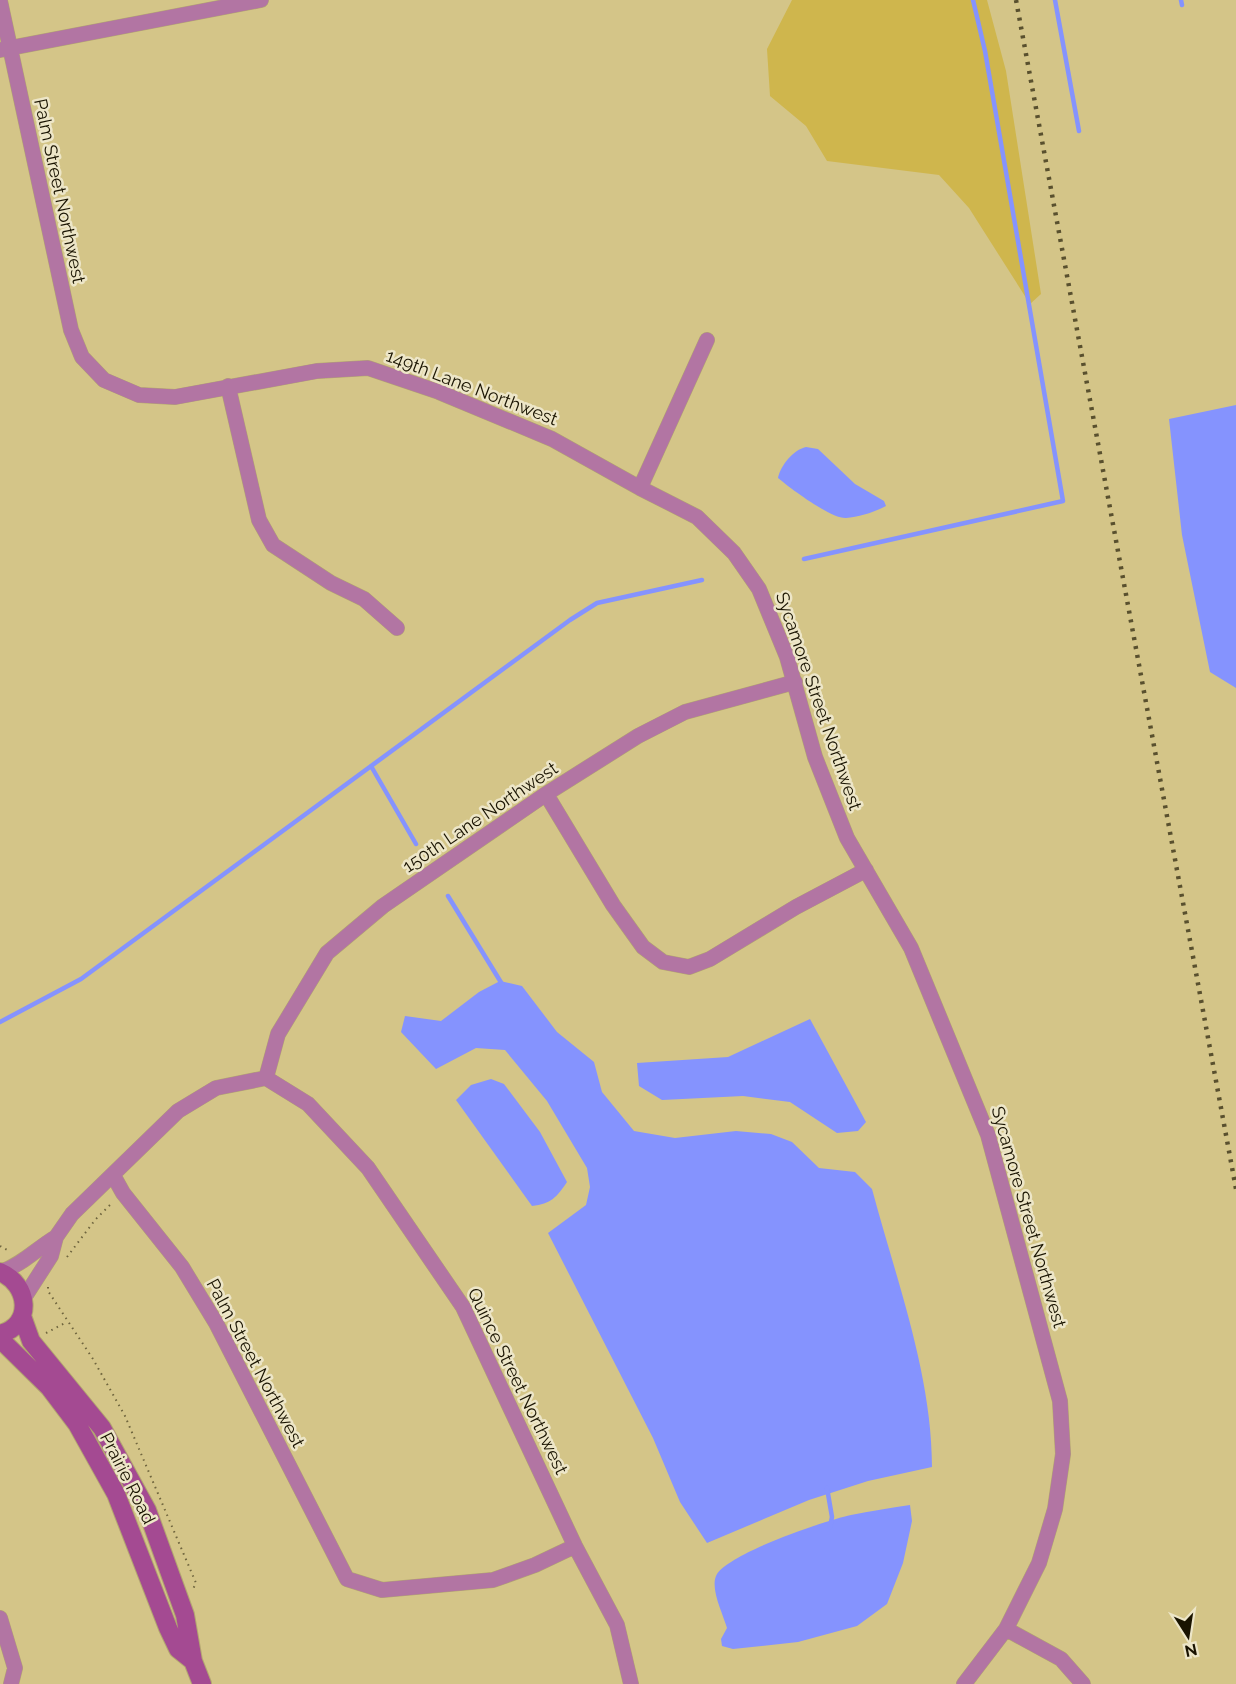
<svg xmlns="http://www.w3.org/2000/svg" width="1236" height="1684" font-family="Raleway,sans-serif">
  <rect width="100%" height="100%" fill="#d4c588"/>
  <path fill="#cfb64d" d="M792,0H987L1006,71L1041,294L1030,304L969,208L939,175L827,161L806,126L770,96L767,49Z"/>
  <path fill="#8593fe" d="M1236,405V688L1210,672L1182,535L1169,419Z
    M806,447L818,449L855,484L884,501L886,506C875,512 859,517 846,518C831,519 790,488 778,478C781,465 793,450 806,447Z
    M500,981L522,986L557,1032L594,1062L602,1092L634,1131L675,1138L736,1131L771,1134L792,1142L819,1168L855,1172L872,1189C896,1279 932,1374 932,1467L868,1481L809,1500L707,1543L680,1502L653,1438L548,1233L586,1205L590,1187L587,1168L547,1101L505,1050L476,1048L436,1069L401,1032L405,1016L441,1021L479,992Z
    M810,1019L866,1122L858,1131L837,1133L790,1102L743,1096L662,1100L639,1086L637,1063L728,1057Z
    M491,1079L504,1084L540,1132L567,1182C557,1197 551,1204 532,1206L456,1100L471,1085Z
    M910,1505L912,1521L903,1563L887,1604L857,1626L798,1642L733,1649L722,1646L721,1639L727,1628C723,1614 709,1587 717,1574C732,1552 824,1521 851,1515C870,1511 890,1508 910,1505Z"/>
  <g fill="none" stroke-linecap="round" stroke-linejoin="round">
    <path stroke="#8593fe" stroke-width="4.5" d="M1055,0L1079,131
      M1181,0L1182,5
      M804,559L1063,501L985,51L973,0
      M371,766L416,844
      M448,896L502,984
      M0,1022L81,979L570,620L597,603L702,580
      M827,1488L832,1517L830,1527"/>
    <defs>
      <path id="street" d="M0,1L71,330L82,357L104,380L139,395L175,397L317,371L368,368L439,392L552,439L640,488L697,517L734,553L759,589L787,657L815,757L847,838L911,948L988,1135L1060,1401L1063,1454L1055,1509L1039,1563L1006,1629L964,1684
        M0,50L261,0
        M228,386L259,520L273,545L331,583L364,599L397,628
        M640,488L707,340
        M546,794L613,905L643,947L663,962L689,967L710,959L796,907L866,870
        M266,1078L308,1104L368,1168L463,1307L575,1546L617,1625L631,1684
        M266,1078L278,1034L327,953L383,906L546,794L638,736L685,712L795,682
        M113,1175L123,1193L182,1267L216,1323L347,1579L382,1590L493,1580L535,1565L575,1546
        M56,1237L72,1214L178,1111L216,1088L266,1078
        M1,1272C23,1264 36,1249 56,1237L51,1256L24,1298
        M0,1618L15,1668L11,1684
        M1006,1629L1061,1659L1083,1684"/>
      <path id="secondary" d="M0,1272C29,1284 34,1325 0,1334
        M22,1316L31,1341L102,1428L147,1510L185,1615L193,1661L202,1684
        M0,1339L49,1387L77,1424L116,1494L168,1628L178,1649L193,1661"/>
    </defs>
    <use href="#street" stroke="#b2a570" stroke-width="16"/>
    <use href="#secondary" stroke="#b2a570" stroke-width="20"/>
    <path stroke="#6f653e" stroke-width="2" stroke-dasharray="1.5 4.5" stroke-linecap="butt" d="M0,1246L9,1251
      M67,1257L95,1220L113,1202
      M48,1287V1291L93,1359L125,1416L196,1583L193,1589
      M46,1333L67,1322"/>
    <use href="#street" stroke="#b275a3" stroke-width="15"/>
    <use href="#secondary" stroke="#a44a92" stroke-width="18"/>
    <path stroke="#59502e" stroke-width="4.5" stroke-dasharray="3 6" stroke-linecap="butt" d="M1016,0L1236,1189"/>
  </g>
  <g text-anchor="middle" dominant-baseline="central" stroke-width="5" stroke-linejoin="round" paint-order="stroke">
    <g font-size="18" fill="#191300" stroke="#ede6c8">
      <text transform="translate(60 191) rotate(78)">Palm Street Northwest</text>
      <text transform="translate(472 387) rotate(21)">149th Lane Northwest</text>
      <text transform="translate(819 701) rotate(71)">Sycamore Street Northwest</text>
      <text transform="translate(480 817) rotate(-34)">150th Lane Northwest</text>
      <text transform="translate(1029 1217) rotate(74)">Sycamore Street Northwest</text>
      <text transform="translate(256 1363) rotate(62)">Palm Street Northwest</text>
      <text transform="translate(518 1381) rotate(64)">Quince Street Northwest</text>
      <text transform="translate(128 1478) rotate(63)">Prairie Road</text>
    </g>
  </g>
  <g transform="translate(1188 1636) rotate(168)" stroke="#ede6c8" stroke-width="4.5" paint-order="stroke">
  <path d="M0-4.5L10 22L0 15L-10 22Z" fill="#191300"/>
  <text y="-9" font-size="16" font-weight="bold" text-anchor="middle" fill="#191300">N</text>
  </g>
</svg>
